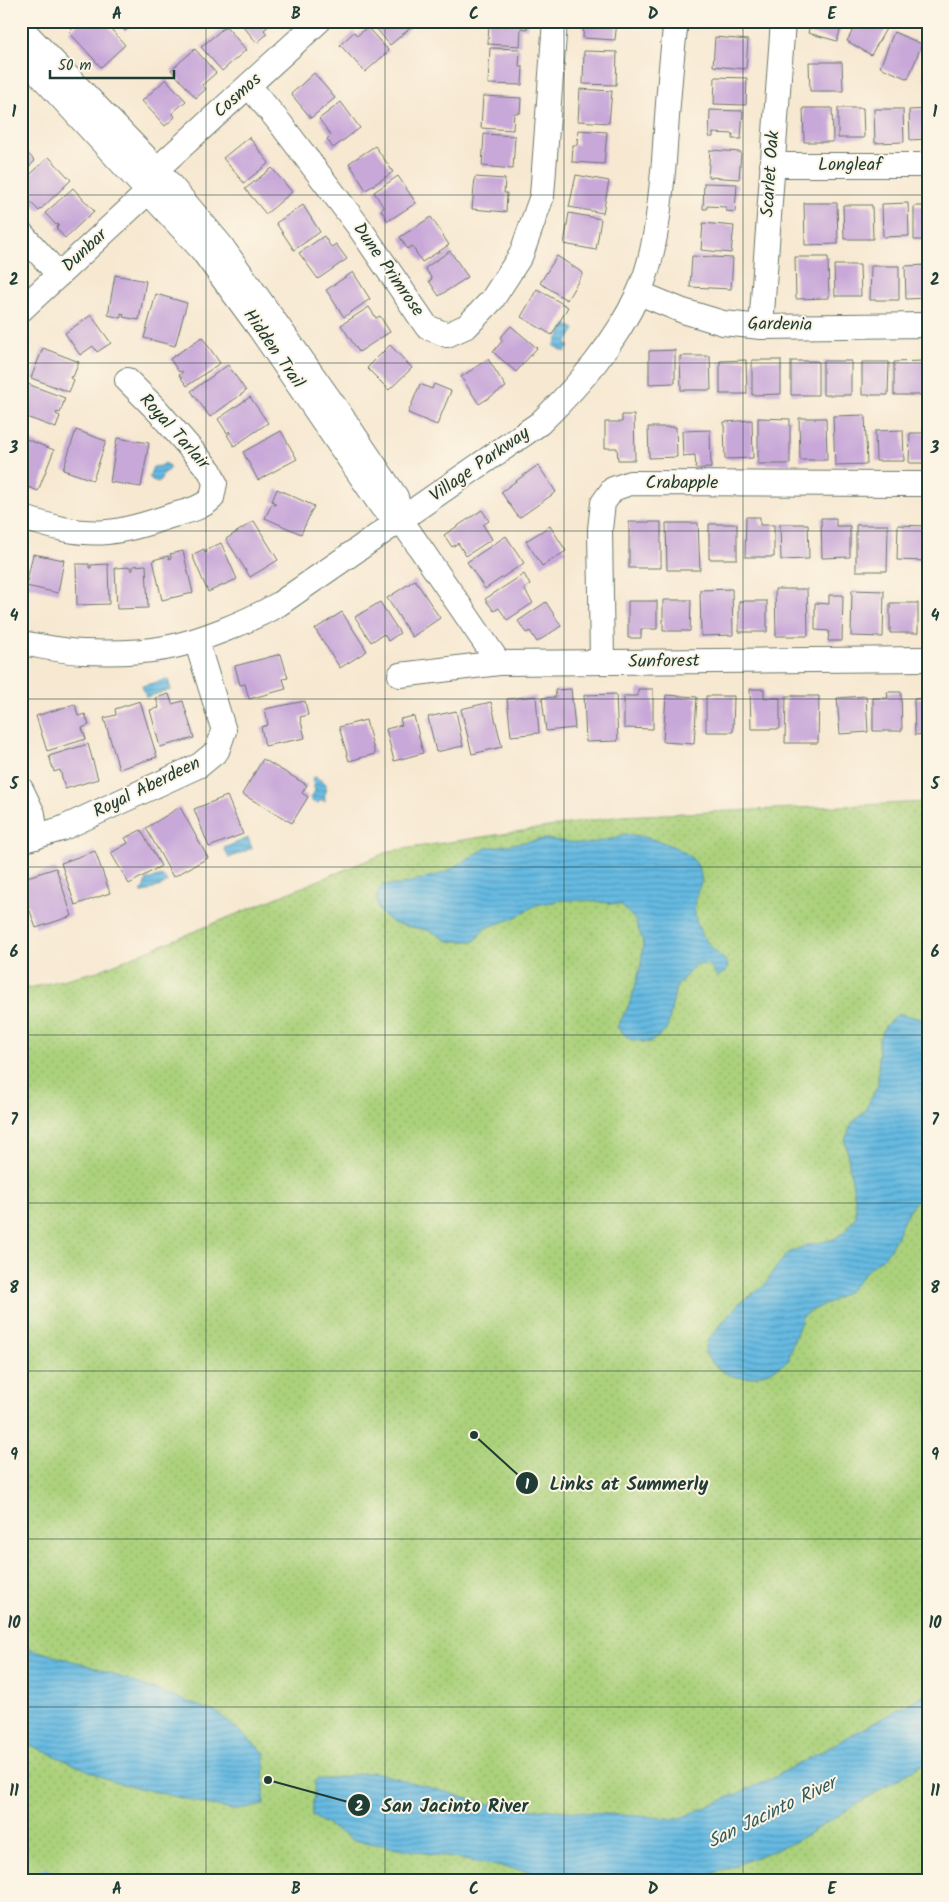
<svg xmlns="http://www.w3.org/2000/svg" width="949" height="1902" font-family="Kalam,sans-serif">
  <defs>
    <pattern id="grass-dots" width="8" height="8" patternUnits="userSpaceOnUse" patternTransform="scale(1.25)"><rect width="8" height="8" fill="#abd17b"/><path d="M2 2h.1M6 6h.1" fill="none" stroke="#93b46b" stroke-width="1.8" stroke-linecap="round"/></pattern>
    <pattern id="water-rules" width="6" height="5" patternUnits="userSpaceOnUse" patternTransform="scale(1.25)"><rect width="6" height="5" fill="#66bae2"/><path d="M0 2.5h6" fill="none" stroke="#5398b8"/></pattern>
  </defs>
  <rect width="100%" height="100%" fill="#fcf5e5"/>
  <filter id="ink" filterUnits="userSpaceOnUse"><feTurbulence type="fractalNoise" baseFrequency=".02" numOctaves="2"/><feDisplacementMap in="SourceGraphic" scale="10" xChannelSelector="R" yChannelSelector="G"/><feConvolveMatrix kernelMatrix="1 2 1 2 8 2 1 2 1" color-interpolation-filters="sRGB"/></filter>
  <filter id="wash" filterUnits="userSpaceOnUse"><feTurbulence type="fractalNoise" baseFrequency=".0096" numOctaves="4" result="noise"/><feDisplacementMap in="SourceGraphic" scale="20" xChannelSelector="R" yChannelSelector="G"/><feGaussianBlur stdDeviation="1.12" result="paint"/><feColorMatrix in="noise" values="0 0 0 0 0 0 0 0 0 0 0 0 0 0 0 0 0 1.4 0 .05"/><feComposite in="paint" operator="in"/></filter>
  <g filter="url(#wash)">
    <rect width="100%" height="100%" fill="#f7e8d1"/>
    <path fill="url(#grass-dots)" stroke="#658758" d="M928,802V1881H21V990L98,971L390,851L621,816Z"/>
    <path fill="url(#water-rules)" stroke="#427c8b" d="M566,324L575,329L566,344L569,346L565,352L554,346Z
      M165,463L169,466L170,469L162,475L161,480L158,482L152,480L149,477L153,467L161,466Z
      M168,679L171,690L146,697L142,686Z
      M316,777L326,784C326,791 324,795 325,801L321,800L318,803L313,802L310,798L315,791L312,778Z
      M625,834C646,836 687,846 698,866C700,870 701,877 702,881C684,916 701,940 728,963L726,972L717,977L710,965L696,964L676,987L667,1030L649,1043L629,1039L617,1027L628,1007L634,991L641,964L643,942L635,920L621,905L595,901L562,900L536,905L512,919L485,928L475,941H448L431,931L392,923L379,911L376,897L382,885H399L444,873L486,848L544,839L585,844L608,840Z
      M248,838L252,848L229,858L224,848Z
      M162,876L165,878L167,882C162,888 155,886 149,891H147L145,893H142L141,891L144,888V886L147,880Z
      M898,1014L924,1019L928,1025V1193C901,1206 902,1238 883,1258C878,1263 870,1266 865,1272C858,1281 854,1288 844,1294C831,1302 817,1308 803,1315L790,1352L789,1360C760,1381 726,1388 705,1353L707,1341L738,1304L765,1285L775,1269L787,1254L804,1246L834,1239L845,1231L856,1216L855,1199L845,1140L852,1123L864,1112L878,1085L879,1039L885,1026Z
      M21,1646L96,1668L218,1713L265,1753L264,1805L231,1810L114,1782L21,1741Z
      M928,1693V1761L795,1842L697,1880L548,1875L353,1840L312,1816L315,1780L374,1772L496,1806L678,1819L767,1781Z"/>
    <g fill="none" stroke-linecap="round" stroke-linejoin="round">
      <path stroke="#66bae2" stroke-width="5" d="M25,1881L45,1871L64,1879"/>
    </g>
    <g id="blocks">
      <path fill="#c8a7d9" d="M81,21H104L125,45L101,67L69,32Z
        M116,21H136L125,31Z
        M239,21H274L264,30L267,34L257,43Z
        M370,21H412L415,24L390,45Z
        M489,21H528L527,29L521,28L520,46L488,44Z
        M584,21H617L615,40L583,38Z
        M811,21H843L837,41L808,33Z
        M858,21H877L887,27L871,55L847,41Z
        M226,26L246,50L222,71L201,47Z
        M367,27L389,51L365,72L340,45L354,32L357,36Z
        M894,32L922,44L908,79L880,67Z
        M715,37L748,40L746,69L713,66Z
        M490,48L520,49L519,67H523L522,85L488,84Z
        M195,49L216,73L202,85L206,89L196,98L171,70Z
        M584,51L617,52L616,85L583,84Z
        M927,61H928V80L923,79Z
        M809,62H842L843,91H810Z
        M314,73L335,98L311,118L291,94Z
        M715,77L747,78L746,105L714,104Z
        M166,79L186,101L172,113L175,117L165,126L142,101Z
        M580,89L612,91L609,123L578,121Z
        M483,96L521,98L520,113H514L513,130L481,128Z
        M341,102L360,128L333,148L327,139L331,135L319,119Z
        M803,108H832L833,142H804Z
        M838,108H863L864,138H838Z
        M874,109H903L904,142L875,143Z
        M928,109V139L910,140L909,110Z
        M710,110L743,111L741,139H732L733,134L713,133V137H709Z
        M578,130L607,132L604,164L572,162L573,145H577Z
        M484,134L515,136L513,169L482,166Z
        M249,137L269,163L244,183L223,158Z
        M21,146L35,161L21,174Z
        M375,146L393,172L366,190L349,163Z
        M710,150L741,152L739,179L708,177Z
        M49,157L71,180L39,211L21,192V183Z
        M272,168L292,192L266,214L245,189Z
        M576,175L609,181L603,213L569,207Z
        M398,176L416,203L388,221L381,210L384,208L374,192Z
        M475,177L505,179L504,193H507L506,212L472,209Z
        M704,183L737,184L735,212L726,211V207L707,206V209H703Z
        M73,188L94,211L65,238L56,228L59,225L58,224L56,225L45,213Z
        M804,203H837L838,244L805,245Z
        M908,203L909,236L883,237L882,204Z
        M303,205L320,232L294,250L276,223Z
        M843,205H872L873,239H844Z
        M914,206H928V240H914Z
        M569,213L601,219L596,250L564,244Z
        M431,217L449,245L422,262L412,246L407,249L400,237Z
        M703,223L734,226L731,253L701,250Z
        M324,236L331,247L336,244L347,259L318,279L299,253Z
        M450,251L468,277L439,296L429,281L432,279L425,268Z
        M557,256L583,273L567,300L540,283Z
        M692,256L733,258L731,289L690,287Z
        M795,257H828L829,298L796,299Z
        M834,265H860L861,296H835Z
        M928,265V298L906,299L905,266Z
        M871,266H899V300H870Z
        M353,272L370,299L344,317L326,290Z
        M115,275L146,281L139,320L123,317L124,314L121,313V318L108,315Z
        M537,289L568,307L552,335L521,317Z
        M156,294L187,303L175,346L144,338Z
        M369,307L376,318L380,316L390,332L359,352L341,325Z
        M91,315L111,343L97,352L93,346L80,355L65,333Z
        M511,326L537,348L516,372L493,352L503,340L500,338Z
        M202,337L220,363L187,386L179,375L183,372L181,371L179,372L170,359Z
        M390,345L412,368L389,390L367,368Z
        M43,348L79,362L73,377L71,376L70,378L74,380L69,392L31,378Z
        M675,350V383L649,384V351Z
        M680,356H710L711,390H681Z
        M488,359L506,387L479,404L461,377Z
        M746,360L747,394H720V361Z
        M752,360H781V394L752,395Z
        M791,361H818V395H791Z
        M823,361H851V395H823Z
        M924,361V395H894V362Z
        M862,362H889L888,395H862Z
        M228,365L246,391L210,417L191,391Z
        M25,383L65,398L60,413L57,412L56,414L60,416L56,428L21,415V393Z
        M420,384L432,389L434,384L451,391L437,425L408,413Z
        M250,397L268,423L234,446L227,435L230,433L229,431L227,433L218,419Z
        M622,415H634L635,460H618L617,448H605V422H622Z
        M865,415L867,464L835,465L833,416Z
        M758,418L790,419V464H758Z
        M799,418H826L827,460H800Z
        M752,420L753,458L725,459L724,422Z
        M925,425H928V471H924V463H909L910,433H925Z
        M648,427H676L677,457L649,458Z
        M76,430L106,441L93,480L63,470Z
        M710,430L711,468L696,469L695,455L683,456L682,431Z
        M903,430L904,461H876L875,431Z
        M281,431L297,459L258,480L243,452Z
        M117,438L149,443L141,487L110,482Z
        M26,439L54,450L38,491L21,484V450Z
        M538,465L556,492L519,518L501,492Z
        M277,489L314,506L301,534L265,518L272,504L275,505V503L272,501Z
        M482,510L489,521L483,525L492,539L466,556L458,543L452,547L444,535Z
        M746,517H760V525H774V557H745Z
        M821,518H836V526H850V557L822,558Z
        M254,521L278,560L250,577L226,539Z
        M629,522H661V568H629Z
        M666,523H698L700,570H667Z
        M709,524H737V559H709Z
        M780,524H808L809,559L781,560Z
        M856,525H888L887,571H856Z
        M898,525L926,526V561L897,560Z
        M550,526L566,551L542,566L526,541Z
        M506,536L524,563L485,589L467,562Z
        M221,543L237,579L208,592L192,555L204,549L205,553L207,552L206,550Z
        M183,551L193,593L162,600L153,560L168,556L169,559L171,558L170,554Z
        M33,554L64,560L58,593L26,586Z
        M76,564H89V568H91V565L108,564L109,604L77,605Z
        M146,565L148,608L117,609L115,568L131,567V570H133V566Z
        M524,574L530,585L524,589L533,603L507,620L499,608L494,611L485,599Z
        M415,580L440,618L412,637L387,598Z
        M732,589L733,635L701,636L700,590Z
        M775,589H807L808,636H776Z
        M852,590L884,591L883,637L851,636Z
        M829,595H843L842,641H828L829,631L815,630V603L829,604Z
        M663,600H691L690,631H663Z
        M628,601H657V629H641V638H628Z
        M739,601H767V632H739Z
        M380,602L400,633L388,641L384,634L371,642L355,617Z
        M546,602L561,626L537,642L530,631L526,633L518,621Z
        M890,603H918V633H890Z
        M342,612L367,651L340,668L315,629Z
        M281,654L288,678L283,679L286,689L249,699L245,684L240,685L235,666Z
        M571,689L575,728L546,731L542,698L556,697L555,690Z
        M638,689H653V729L624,728V696H638Z
        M750,689H764V698H780V729H751Z
        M887,692H901L902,731H873V698H888Z
        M169,694L172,704L183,701L194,738L160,747L150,710L159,708L156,698Z
        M616,694L618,741L586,742L584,695Z
        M666,695L697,697L694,744L663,742Z
        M536,696L539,733L511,736L507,699Z
        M706,696H734L733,732H706Z
        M786,696H819L818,743H785Z
        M866,696L868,732L840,734L837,698Z
        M928,698V734L915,735L914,699Z
        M140,701L157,757L119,769L104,718L116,715L115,709Z
        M305,701L308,715L300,717L305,738L265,746L261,727L268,725L265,709Z
        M491,702L502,747L472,754L461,709Z
        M75,704L78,716L85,714L89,725L82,728L86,739L47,751L36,716Z
        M456,711L463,746L436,752L428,717Z
        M414,716L423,753L394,761L386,729L402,725L400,719Z
        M366,720L375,754L349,761L339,727Z
        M88,744L98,779L65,789L60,770L54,772L49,756Z
        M263,759L307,785L302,793L308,797L292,823L242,794Z
        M227,796L243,834L209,847L194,809Z
        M180,807L208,858L173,877L146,828Z
        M141,830L161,866L129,884L111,853L128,843L125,838Z
        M95,851L110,893L75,905L61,863Z
        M56,868L72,916L36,928L21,885V879Z"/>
    </g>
  </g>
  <g filter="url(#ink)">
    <use href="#blocks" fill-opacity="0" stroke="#6b796b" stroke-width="1"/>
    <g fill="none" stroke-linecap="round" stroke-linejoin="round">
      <defs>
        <path id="minor" d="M21,28L157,169L220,244L340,414L396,497L401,520
          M21,54L202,250L260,329L382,507L401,520L499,663
          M249,86L280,123L359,227L427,327L447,335L467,326L492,300L521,255L542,196L555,21
          M772,165H928
          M157,169L319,21
          M21,233L59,275
          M639,293L683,311L723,323L761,327L928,325
          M21,310L149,191
          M761,327L783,21
          M21,517C48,526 78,535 107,532C129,530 150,523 170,516C184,512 201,509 212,498L215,483L210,471L157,410L127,380
          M21,643C41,646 62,651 82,652C109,653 139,653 165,648C199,642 249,621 279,604L540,423C579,385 615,344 638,294C656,257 660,201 664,161C667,114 670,68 676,21
          M602,662L600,529L603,503L613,489L630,483L928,484
          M400,675L499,663L928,659
          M21,789L33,814L36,837
          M21,841L61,829L200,765L217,751L224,731L196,640"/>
      </defs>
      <use href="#minor" stroke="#6b796b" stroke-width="26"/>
      <use href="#minor" stroke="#fff" stroke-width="24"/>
    </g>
  </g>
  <path fill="none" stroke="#1f3d34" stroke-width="1" stroke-opacity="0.55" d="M206,21V1881M385,21V1881M564,21V1881M743,21V1881M21,195H928M21,363H928M21,531H928M21,699H928M21,867H928M21,1035H928M21,1203H928M21,1371H928M21,1539H928M21,1707H928"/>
  <g text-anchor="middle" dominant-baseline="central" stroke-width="4" stroke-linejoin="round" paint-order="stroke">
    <g font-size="18" fill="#1f3d34" stroke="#fcf5e5">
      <text transform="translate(238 96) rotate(-42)">Cosmos</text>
      <text x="850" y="165">Longleaf</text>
      <text transform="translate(771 174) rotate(-86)">Scarlet Oak</text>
      <text transform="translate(85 251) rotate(-43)">Dunbar</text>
      <text transform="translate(388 270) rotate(55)">Dune Primrose</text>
      <text transform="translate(780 325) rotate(1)">Gardenia</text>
      <text transform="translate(273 349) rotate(55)">Hidden Trail</text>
      <text transform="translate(174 432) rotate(48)">Royal Tarlair</text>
      <text transform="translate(480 465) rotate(-35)">Village Parkway</text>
      <text x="682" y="483">Crabapple</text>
      <text transform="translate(664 662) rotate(-1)">Sunforest</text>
      <text transform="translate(147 788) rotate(-26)">Royal Aberdeen</text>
    </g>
    <g font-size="19" font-style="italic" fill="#315c60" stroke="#fcf5e5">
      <text transform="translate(772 1813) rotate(-26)">San Jacinto River</text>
    </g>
  </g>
  <path fill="none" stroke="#1f3d34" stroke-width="2" d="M474 1435L527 1483M268 1780L359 1805"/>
  <g fill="#1f3d34" stroke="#fcf5e5" stroke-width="2">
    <circle cx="474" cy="1435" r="5"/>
    <circle cx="268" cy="1780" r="5"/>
    <circle cx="527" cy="1483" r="12"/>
    <circle cx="359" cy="1805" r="12"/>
  </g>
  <g font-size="15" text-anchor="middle" font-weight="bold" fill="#fff">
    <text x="527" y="1489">1</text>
    <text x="359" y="1811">2</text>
  </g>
  <g font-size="19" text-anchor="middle" font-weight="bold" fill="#1f3d34" stroke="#fcf5e5" stroke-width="4" stroke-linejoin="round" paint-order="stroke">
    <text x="629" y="1490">Links at Summerly</text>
    <text x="455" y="1812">San Jacinto River</text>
  </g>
  <rect width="949" height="1902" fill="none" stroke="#fcf5e5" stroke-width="55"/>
  <path d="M50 70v8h124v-8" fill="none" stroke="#1f3d34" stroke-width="2.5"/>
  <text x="58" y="70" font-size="15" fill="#1f3d34" stroke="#fcf5e5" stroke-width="4" paint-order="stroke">50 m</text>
  <rect x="28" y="28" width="894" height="1846" fill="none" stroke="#1f3d34" stroke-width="2"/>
  <g font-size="16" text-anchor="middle" font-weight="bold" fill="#1f3d34">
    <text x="117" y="19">A</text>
    <text x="296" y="19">B</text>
    <text x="474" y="19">C</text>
    <text x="653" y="19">D</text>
    <text x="832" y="19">E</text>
    <text x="14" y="117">1</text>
    <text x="935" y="117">1</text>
    <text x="14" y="285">2</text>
    <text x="935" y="285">2</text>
    <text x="14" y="453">3</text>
    <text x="935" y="453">3</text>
    <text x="14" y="621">4</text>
    <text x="935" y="621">4</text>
    <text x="14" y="789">5</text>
    <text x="935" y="789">5</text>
    <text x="14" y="957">6</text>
    <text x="935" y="957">6</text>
    <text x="14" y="1125">7</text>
    <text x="935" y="1125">7</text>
    <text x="14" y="1293">8</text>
    <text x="935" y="1293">8</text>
    <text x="14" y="1460">9</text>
    <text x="935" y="1460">9</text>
    <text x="14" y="1628">10</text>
    <text x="935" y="1628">10</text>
    <text x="14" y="1796">11</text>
    <text x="935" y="1796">11</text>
    <text x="117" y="1894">A</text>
    <text x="296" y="1894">B</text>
    <text x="474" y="1894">C</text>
    <text x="653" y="1894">D</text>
    <text x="832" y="1894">E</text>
  </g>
</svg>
